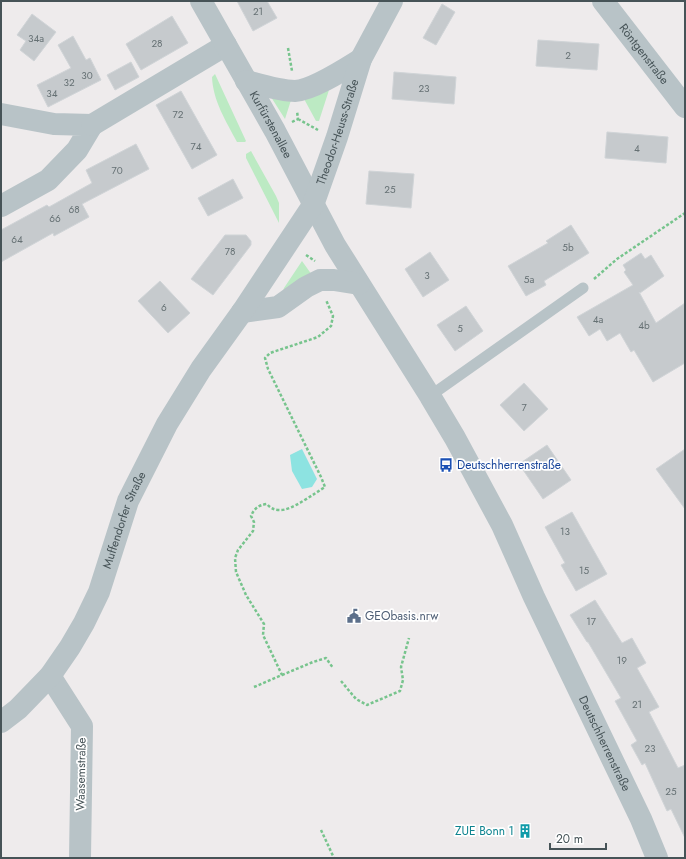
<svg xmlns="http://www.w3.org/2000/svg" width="686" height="859" font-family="Jost,sans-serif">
  <rect width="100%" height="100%" fill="#eeebec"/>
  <path fill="#bceac3" d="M215,74L246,141L245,142H237C226,121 213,101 212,77Z
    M329,90L319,121H316L303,97Z
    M271,97H292L285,119Z
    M251,151L276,196L279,203V223L246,158V154Z
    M302,261L312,275L283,291L284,288Z"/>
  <path fill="#8de3e1" d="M302,449L317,479L312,487L302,489L292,471L290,455Z"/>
  <path fill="#c6cacd" stroke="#d0d4d7" d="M237,1H267L277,18L253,31Z
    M442,4L455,12L436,45L423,38Z
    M32,14L56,32L34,61L20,50L26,41L17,35Z
    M172,16L188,43L141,70L126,44Z
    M73,36L86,60L90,58L101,80L48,107L37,85L71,68L58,45Z
    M538,40L599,44L597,70L536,66Z
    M131,62L139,77L115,90L107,75Z
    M394,72L456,77L454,104L392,99Z
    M181,91L217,155L192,169L156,105Z
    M607,132L668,137L666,163L605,158Z
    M136,144L149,169L82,204L89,217L54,236L53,233L1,262V230L47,205L49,207L92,183L86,170Z
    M369,171L414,174L411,208L366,204Z
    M233,179L243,198L208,216L198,198Z
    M571,225L589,253L544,281L546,285L526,296L508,266L548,243L546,241Z
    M225,235H246L251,241V245L213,295L191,279Z
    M430,252L449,280L423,297L405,269Z
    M641,253L645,259L651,255L664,276L640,293L639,292L656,323L685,303V363L653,382L634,350L631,352L620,333L607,341L600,329L589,336L577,317L633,285L624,272L626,270L623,265Z
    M160,281L190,313L168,333L138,301Z
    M466,306L483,331L455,351L437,325Z
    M524,383L548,409L524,431L500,405Z
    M547,445L571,480L543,499L519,464Z
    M685,449V509L656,469Z
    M572,512L607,574L576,591L561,565L565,563L545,527Z
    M595,600L622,643L632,638L646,663L637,668L659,707L649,712L678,768L685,765V838L671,809L667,811L645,763L642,765L631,745L637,741L615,701L621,698L588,642H587L570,615Z"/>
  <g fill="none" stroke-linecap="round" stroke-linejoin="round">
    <path stroke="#77c48d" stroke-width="2.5" stroke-dasharray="3 2" stroke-linecap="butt" d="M288,48L292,71
      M298,119L318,130
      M292,122L298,119L297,111
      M306,255L315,261
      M594,279L617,259L685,213
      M282,675L313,662L326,658L333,668
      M341,681L356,699L367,705L400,691L403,680L401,667L409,638
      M254,687L282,675L263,635L264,624L246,595L236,572L235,558L238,550L253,531L254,522L251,516C254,509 258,505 267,504C270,508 274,510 280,510C291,511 315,493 325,487L321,477L268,369L265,358L270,353L318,337L331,326L333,316L326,300
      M321,830L334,858"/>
    <path stroke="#b8c3c7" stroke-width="11" d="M430,396L583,288"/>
    <g stroke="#b8c3c7" stroke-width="22">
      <path id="s1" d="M603,1L685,107"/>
      <path d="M1,114L54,124L92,125L77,150L48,180L1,206"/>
      <path d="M92,125L226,45"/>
      <path d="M50,676L82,726L80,858"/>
    </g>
    <g stroke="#b8c3c7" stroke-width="22">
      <path id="s2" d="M201,1L275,131L335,245L430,396L455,438L502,525L534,597L641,819L657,858"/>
      <path d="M246,81C261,85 280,91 295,91C313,90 345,69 361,59"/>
      <path d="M242,312L278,307L306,287L320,280H334L359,284"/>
      <path id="s3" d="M1,722L18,709L50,676L70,647L84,623L99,592L128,501L167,424L201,369L242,312L313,205L337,137L361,59L392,1"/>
    </g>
  </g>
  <defs>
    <symbol id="bus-bare" viewBox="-9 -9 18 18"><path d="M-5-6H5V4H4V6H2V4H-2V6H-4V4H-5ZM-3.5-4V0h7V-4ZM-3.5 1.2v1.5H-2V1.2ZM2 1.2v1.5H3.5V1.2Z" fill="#1a4fb4" stroke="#fff" stroke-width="2.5" paint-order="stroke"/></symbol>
    <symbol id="civic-bare" viewBox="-9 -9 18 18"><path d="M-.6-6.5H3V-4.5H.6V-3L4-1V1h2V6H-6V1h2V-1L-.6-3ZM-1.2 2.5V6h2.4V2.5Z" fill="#5c6f8a" stroke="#fff" stroke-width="2.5" paint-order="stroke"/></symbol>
    <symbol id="building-bare" viewBox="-9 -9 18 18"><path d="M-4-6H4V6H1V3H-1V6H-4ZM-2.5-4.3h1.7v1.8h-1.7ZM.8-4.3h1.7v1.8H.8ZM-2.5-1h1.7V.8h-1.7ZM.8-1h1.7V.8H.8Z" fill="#0f9aa8" stroke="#fff" stroke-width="2.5" paint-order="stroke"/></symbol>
  </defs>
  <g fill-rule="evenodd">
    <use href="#bus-bare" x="436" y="455" width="20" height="20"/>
    <use href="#civic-bare" x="344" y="606" width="20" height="20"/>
    <use href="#building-bare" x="515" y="821" width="20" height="20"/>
  </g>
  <g text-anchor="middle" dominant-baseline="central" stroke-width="3.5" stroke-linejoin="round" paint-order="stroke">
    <g font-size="10" fill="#667174">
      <text x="258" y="11">21</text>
      <text x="36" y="38">34a</text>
      <text x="157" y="43">28</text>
      <text x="568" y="55">2</text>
      <text x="87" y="75">30</text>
      <text x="69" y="82">32</text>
      <text x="424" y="88">23</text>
      <text x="52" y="93">34</text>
      <text x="178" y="114">72</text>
      <text x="196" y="146">74</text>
      <text x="637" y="148">4</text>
      <text x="117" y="170">70</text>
      <text x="390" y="189">25</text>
      <text x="74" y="209">68</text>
      <text x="55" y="218">66</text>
      <text x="17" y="239">64</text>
      <text x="568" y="247">5b</text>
      <text x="230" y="251">78</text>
      <text x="427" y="275">3</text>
      <text x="529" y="279">5a</text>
      <text x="164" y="307">6</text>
      <text x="598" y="319">4a</text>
      <text x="644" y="325">4b</text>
      <text x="460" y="328">5</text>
      <text x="524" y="407">7</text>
      <text x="565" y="531">13</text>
      <text x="584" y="570">15</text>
      <text x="591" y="621">17</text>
      <text x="622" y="660">19</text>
      <text x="637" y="704">21</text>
      <text x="650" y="748">23</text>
      <text x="671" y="791">25</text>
    </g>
    <g font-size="12" fill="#465357" stroke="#fff">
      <text stroke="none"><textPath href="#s1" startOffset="67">Röntgenstraße</textPath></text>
      <text stroke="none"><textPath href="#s2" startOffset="142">Kurfürstenallee</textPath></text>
      <text stroke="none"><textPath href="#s3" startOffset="687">Theodor-Heuss-Straße</textPath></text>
      <text stroke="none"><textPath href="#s3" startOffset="241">Muffendorfer Straße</textPath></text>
      <text stroke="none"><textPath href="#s2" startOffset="846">Deutschherrenstraße</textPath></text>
      <text transform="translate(81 774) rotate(-89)">Waasemstraße</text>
    </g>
    <g font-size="12" fill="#164399" stroke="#fff" text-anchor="start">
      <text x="457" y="465">Deutschherrenstraße</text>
    </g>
    <g font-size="12" fill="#4e5e75" stroke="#fff" text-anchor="start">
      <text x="365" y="616">GEObasis.nrw</text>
    </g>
    <g font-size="12" fill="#0d838f" stroke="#fff" text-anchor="end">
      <text x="514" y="831">ZUE Bonn 1</text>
    </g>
  </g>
  <rect width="686" height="859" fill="none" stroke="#465357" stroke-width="4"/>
  <path d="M550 843v6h56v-6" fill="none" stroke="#465357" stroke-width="2"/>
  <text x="556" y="843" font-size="12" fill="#465357" stroke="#ffffff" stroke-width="3" paint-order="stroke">20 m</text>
</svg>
